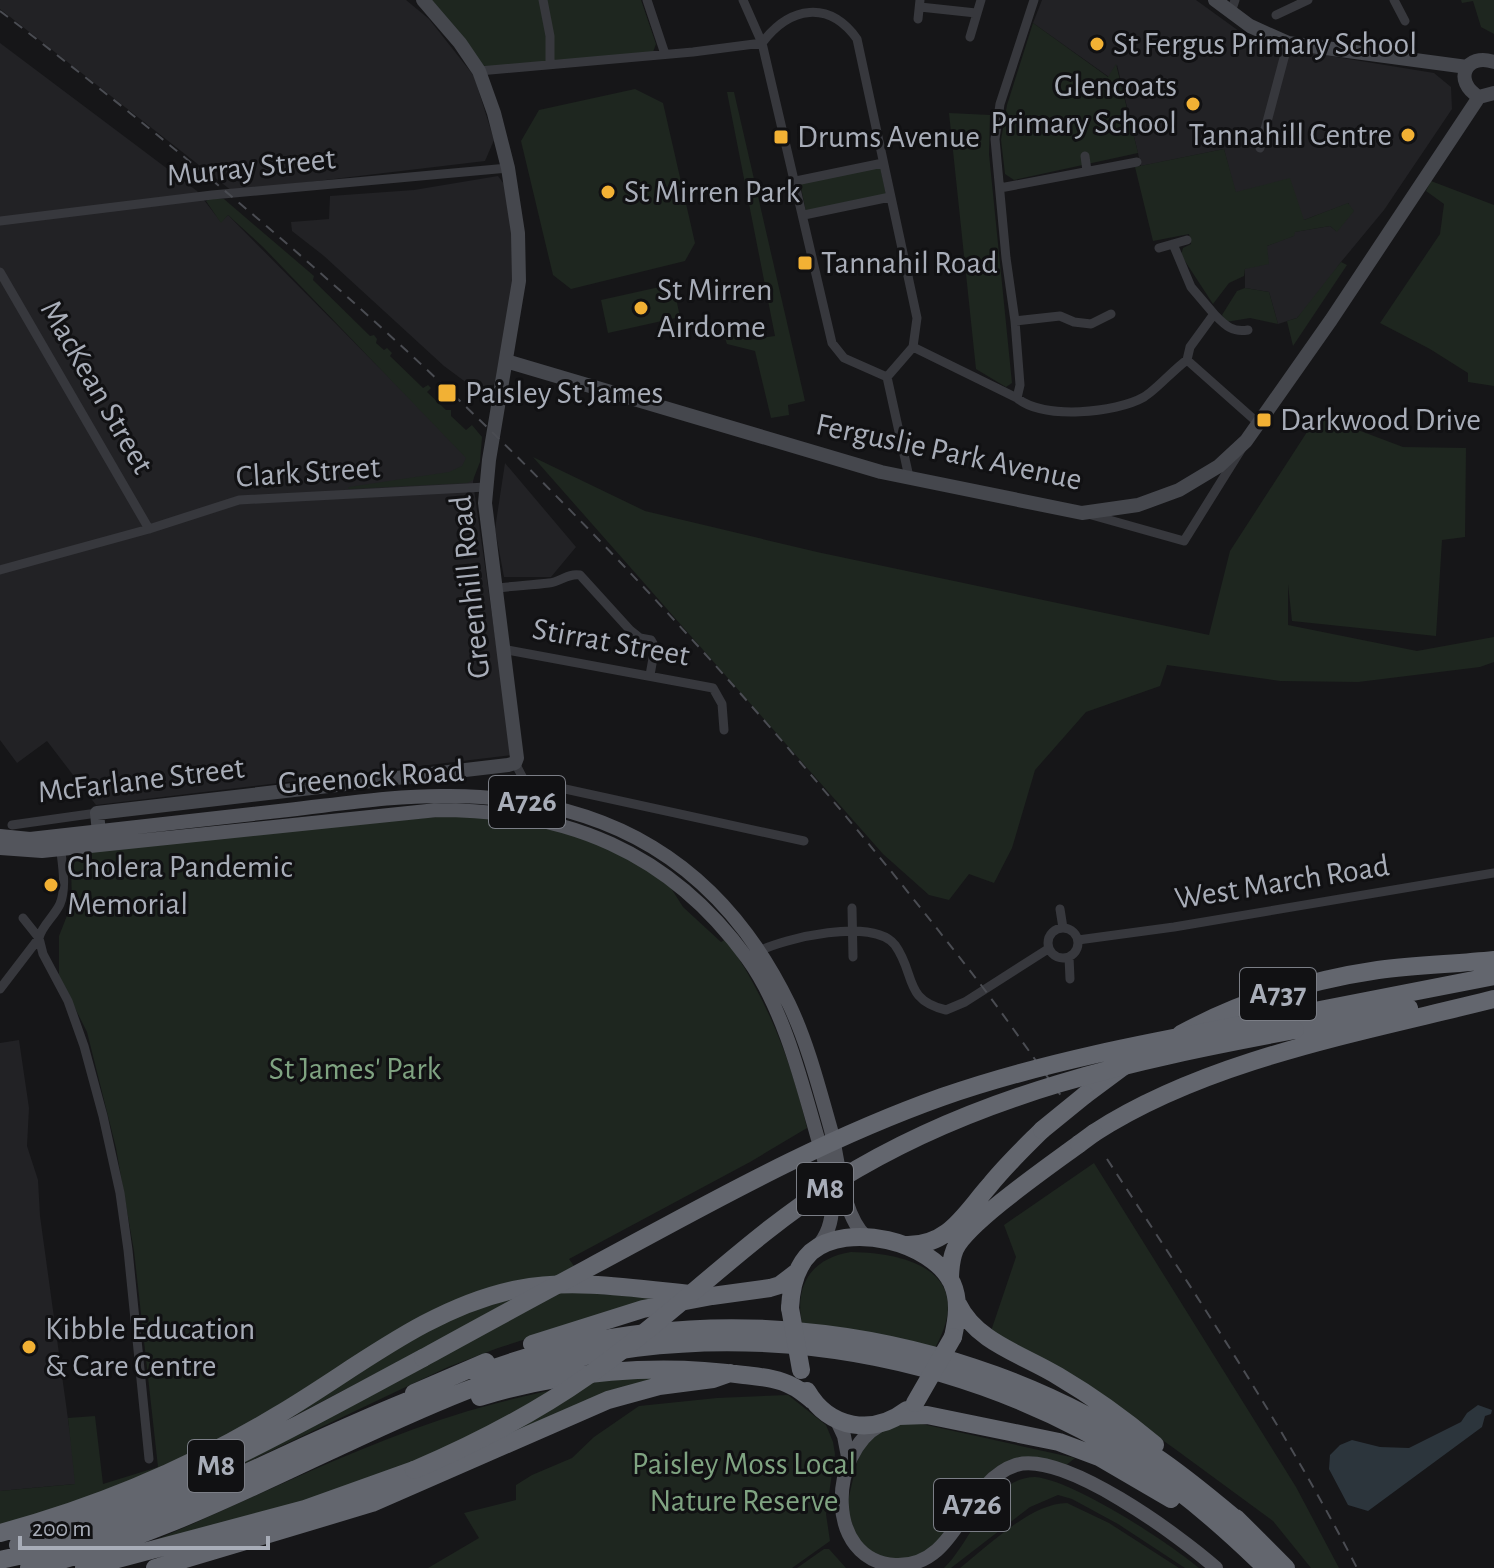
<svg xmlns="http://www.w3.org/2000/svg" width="1494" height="1568" font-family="'Alegreya Sans',sans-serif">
  <rect width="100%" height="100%" fill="#161618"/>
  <path fill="#222225" d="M0,0H406L429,19L474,76L494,140L485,161L232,191L0,9Z
    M1042,0H1196L1250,39L1281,48L1434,73L1451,87L1452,109L1384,210L1341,262L1320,292L1297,318L1278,324L1269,292L1245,288V269L1267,246L1293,236L1294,232L1330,226L1336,231L1349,203L1304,220L1235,192L1224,149L1141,166L1117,65L1109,77L1033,23Z
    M0,43L197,191L221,222L228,215L460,449L478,451L473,482L512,755L96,805L47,741L17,763L0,740Z
    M498,176L504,184L516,261L496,384L475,389L444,366L324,256L292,231L291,222L329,219L330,196L414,190Z
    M505,463L576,547L551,577H504L495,529Z
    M19,1040L29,1108L27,1146L38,1180L40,1216L76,1477L75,1484L0,1491V1043Z"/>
  <path fill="#1e261f" d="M430,0H641L656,44L653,52L480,68Z
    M1461,0H1494V34L1481,27L1473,1L1462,3Z
    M1033,23L1108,77L1116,64L1138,153L1014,180L1005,174L1001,140L1007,105Z
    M635,89L663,103L695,243L685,261L571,289L553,275L521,141L539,110Z
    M727,92H734L805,401L788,405L789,415L771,418L755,351L727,344L723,332L747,340L775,336Z
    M949,113L990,115L989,154L1012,383L1006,387L976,369Z
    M1224,149L1236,192L1290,178L1304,220L1348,203L1354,211L1337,232L1330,226L1295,232L1294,236L1267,246L1269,264L1245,269L1244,276L1229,283L1213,304L1181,255L1183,248L1191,244L1189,234L1153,241L1135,167Z
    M880,166L886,194L806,212L800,183Z
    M1431,181L1494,205V386L1468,382V373L1430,349L1380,323L1440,234L1444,204L1426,191Z
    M209,199H224L314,276L313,280L370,336L374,335L377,339L376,343L384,350L387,348L392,353L390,356L423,388L428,385L431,388L427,392L446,410H451V416L466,430L472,425L482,437L480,462L473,480L467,483L348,489L349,487L449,472L462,466L466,458L263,247L228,215L221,223L206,201Z
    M1341,262L1347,265L1293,346L1287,321L1297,318Z
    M673,284L680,317L608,333L601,300Z
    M1245,288L1269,292L1278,324L1250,318L1226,322L1222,315L1237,291Z
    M1318,415L1403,447L1466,448L1465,537L1442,540L1436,636L1292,621L1288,584V625L1417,651L1494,637V662L1480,667L1358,682L1280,681L1167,665L1160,686L1086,712L1035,770L1012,848L994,883L969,874L949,900L929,895L883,854L533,457L645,511L817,552L1209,635L1230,551Z
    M460,815L552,826L624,855L669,885L683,907L721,942L726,939C766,997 791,1059 807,1128L750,1162L569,1259L574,1266L547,1281L488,1292L250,1426L138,1481L0,1526V1491L75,1484L68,1418L95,1416L103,1484L158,1467L134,1251L116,1148L87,1032L59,976V936L72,903L71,866L74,857L82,852L257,832Z
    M1094,1163L1296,1487L1339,1568H1311L1273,1521L1175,1449L1078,1380L990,1334L1016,1257L1004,1225Z
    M851,1252C912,1253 976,1274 935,1348L850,1329L802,1323C794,1285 812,1258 851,1252Z
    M561,1291L655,1298L498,1348L448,1367L191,1489L419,1351L254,1437L443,1320L512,1299Z
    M641,1374H665L510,1435L296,1505L153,1541C257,1497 359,1444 468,1411C525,1394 582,1384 641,1374Z
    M788,1395L826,1425L833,1442L835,1454L826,1514L830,1541L792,1568H428L479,1538L464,1513L516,1500V1485L532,1475L572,1458L594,1437L639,1406L717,1398Z
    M913,1422L1075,1458L1065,1466C958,1427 974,1551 907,1558C900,1559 889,1561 883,1559C874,1555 865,1547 857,1542L847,1505L859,1453L867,1437L893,1426Z
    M1035,1477C1073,1480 1168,1542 1199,1568H1185L1118,1524L1072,1499L1058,1495L1030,1507L951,1568H944C973,1540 989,1478 1035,1477Z
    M1067,1503L1109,1523L1179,1568H960C988,1546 1031,1503 1067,1503Z
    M824,1549H829L846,1568H797Z"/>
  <path fill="#2c353c" d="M1478,1405L1492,1410L1491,1414L1485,1416L1482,1427L1368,1511L1348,1505L1329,1469L1330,1455L1340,1445L1352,1440L1380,1447L1409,1448L1461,1422L1467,1413Z"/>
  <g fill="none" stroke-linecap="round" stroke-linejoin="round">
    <path stroke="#37383d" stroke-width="9" d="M543,0L550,36V64
      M647,0L665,54
      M743,0L762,43L832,343L844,358L887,377
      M1394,0L1405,21
      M920,7L976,13
      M1231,12L1235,0
      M1276,15L1308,0
      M918,19L920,0
      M970,37L981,0
      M762,43C790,6 829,0 857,39L917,318L913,347L887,377
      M479,71L693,52L762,43
      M1260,148L1288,43
      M1085,156L1087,171
      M796,181L883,163
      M1000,188L1137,162
      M804,215L890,197
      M0,221L212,195L508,168
      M1159,248L1187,240
      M0,272L149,529
      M1214,314C1225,325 1232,333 1248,330
      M1015,321L1060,316L1074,322L1091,324L1111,314
      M913,347L1017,398C1043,420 1116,413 1144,397C1156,390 1173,370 1187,360L1190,347L1214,314L1191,287L1173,244
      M1187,360L1258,423
      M887,377L909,477
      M1017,398L1020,385L1015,321L1006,258L995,139L1000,104L1034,0
      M1088,514L1184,541L1242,448
      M0,570L149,529L239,500L486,487
      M497,588C514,586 532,585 549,583C561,582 567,573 580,575L630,630L640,638L651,640L655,647L650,675
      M502,649L713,688L722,704L724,730
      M515,763L524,780L804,841
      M12,825L97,813
      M852,908L853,957
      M1060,909L1063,928
      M23,918L39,938L43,954L68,1001L84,1046L103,1116L120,1193L128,1250L149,1459
      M1048 943a15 15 0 1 1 30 0a15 15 0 1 1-30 0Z
      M1078,940L1174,927L1494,873
      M757,952C784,938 873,917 895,945C916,974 903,1000 946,1010L965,1002L1048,949
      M1069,957L1070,979
      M0,989L39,938C42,925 54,917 60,904C67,887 62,863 60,844"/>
    <path stroke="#45474d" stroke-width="14" d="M1215,0L1250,26L1288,43L1467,67
      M1494,62C1466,52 1452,81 1479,97L1494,93
      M506,361L881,472L1082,513L1138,505L1179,490L1219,466L1246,441L1331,320L1479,97
      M100,842L97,813L508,765L515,763L517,758L485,503L489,460L519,281L518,233L508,168L494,113L479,71L460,43L423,0"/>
    <path stroke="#53555c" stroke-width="14" d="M0,836L30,839C116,829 202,820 288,810C341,804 396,795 450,796C607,797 720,862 789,1004C808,1044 819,1088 831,1130C839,1162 842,1215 866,1237
      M0,848L42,851L437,810C566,810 669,851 747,958C782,1006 800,1075 816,1132C826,1168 846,1216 817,1247
      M837,1421L844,1436L849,1462
      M880,1425C829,1453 824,1560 895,1565C959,1568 963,1482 1016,1465C1063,1450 1180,1536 1216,1568"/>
    <path stroke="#63666e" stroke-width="18" d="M1289,1016L1494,976
      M1295,1030L1409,1008
      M1181,1034C1242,1001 1310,980 1378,970C1416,965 1456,964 1494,960
      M1085,1095L1124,1066
      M1094,1133C1208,1059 1363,1032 1494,999
      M906,1245C949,1246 965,1213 990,1185C1006,1165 1024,1148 1042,1130
      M950,1280C950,1270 951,1259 955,1249C968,1222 1052,1164 1079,1144
      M958,1304C976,1342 1024,1355 1058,1376C1092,1396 1124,1419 1155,1445
      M790,1308C791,1288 796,1266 811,1252C847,1221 932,1241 952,1283C960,1301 957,1319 953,1337
      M532,1344L643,1309L712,1296L770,1288L780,1285L797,1272
      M478,1374C698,1290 957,1324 1153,1455C1185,1476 1214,1501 1244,1526
      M807,1391C829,1429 873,1436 907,1410
      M414,1393L486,1362
      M480,1397C564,1371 657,1363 744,1375C760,1377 778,1378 792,1386C799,1389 806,1395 812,1400
      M899,1416L927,1415L1059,1442L1099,1457L1171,1499
      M1236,1518L1286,1568
      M0,1533C97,1507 192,1467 278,1415C356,1369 428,1307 518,1289C578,1277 651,1291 712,1296
      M18,1545C161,1503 292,1428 423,1358
      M0,1560C156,1529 282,1449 428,1393
      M29,1568C183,1534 320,1448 465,1391C687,1304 943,1336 1142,1465C1187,1494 1228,1531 1266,1568
      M84,1568L305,1509L414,1470
      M155,1568L372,1503L608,1400L659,1386L713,1379L730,1373"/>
    <path stroke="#4a4c52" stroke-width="2" stroke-dasharray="10 8" stroke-linecap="butt" d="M0,11C170,141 335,279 489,429C666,602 830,789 981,985C1009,1022 1035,1060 1062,1097
      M1107,1159C1194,1292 1284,1426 1357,1568"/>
    <path stroke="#63666e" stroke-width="18" d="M1042,1130L1085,1095
      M1079,1144L1094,1133
      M790,1308L801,1370
      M423,1358C497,1317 572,1277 646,1237C742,1185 838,1134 942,1097C1054,1058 1173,1038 1289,1016
      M915,1403L953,1337
      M414,1470C475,1444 535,1413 589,1375C675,1314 748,1237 837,1181C978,1093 1134,1060 1295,1030"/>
  </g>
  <g fill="#f2b134" stroke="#111113" stroke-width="3">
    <circle cx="1097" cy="44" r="8"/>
    <circle cx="1193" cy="104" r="8"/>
    <circle cx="1408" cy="135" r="8"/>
    <rect x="773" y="129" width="16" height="16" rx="4"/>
    <circle cx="608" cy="192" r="8"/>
    <rect x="797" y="255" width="16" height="16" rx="4"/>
    <circle cx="641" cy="308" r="8"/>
    <rect x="437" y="383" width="20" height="20" rx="4"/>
    <rect x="1256" y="412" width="16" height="16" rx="4"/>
    <circle cx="51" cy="885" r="8"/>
    <circle cx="29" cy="1347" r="8"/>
  </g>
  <g text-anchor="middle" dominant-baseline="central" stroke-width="6" stroke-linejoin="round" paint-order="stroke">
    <g fill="#111113" stroke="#7b7e86" stroke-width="2">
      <rect x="489" y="776" width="76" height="52" rx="6"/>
      <rect x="1240" y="968" width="76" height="52" rx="6"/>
      <rect x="797" y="1163" width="56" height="52" rx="6"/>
      <rect x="188" y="1440" width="56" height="52" rx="6"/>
      <rect x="934" y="1479" width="76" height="52" rx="6"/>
    </g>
    <g font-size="30" font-weight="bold" fill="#a8adb8">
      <text x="527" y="802">A726</text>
      <text x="1278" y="994">A737</text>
      <text x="825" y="1189">M8</text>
      <text x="216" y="1466">M8</text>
      <text x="972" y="1505">A726</text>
    </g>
    <g font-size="32" fill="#a8adb8" stroke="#111113" text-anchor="start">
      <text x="1113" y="44">St Fergus Primary School</text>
      <text x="1177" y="86" text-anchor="end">Glencoats<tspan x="1177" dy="37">Primary School</tspan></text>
      <text x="1392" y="135" text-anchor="end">Tannahill Centre</text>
      <text x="797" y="137">Drums Avenue</text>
      <text x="624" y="192">St Mirren Park</text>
      <text x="821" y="263">Tannahil Road</text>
      <text x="657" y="290">St Mirren<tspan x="657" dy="37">Airdome</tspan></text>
      <text x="465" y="393">Paisley St James</text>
      <text x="1280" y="420">Darkwood Drive</text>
      <text x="67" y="867">Cholera Pandemic<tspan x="67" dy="37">Memorial</tspan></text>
      <text x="45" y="1329">Kibble Education<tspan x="45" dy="37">&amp; Care Centre</tspan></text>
    </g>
    <g font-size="32" fill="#a8adb8" stroke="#111113">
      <text transform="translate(251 167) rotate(-6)">Murray Street</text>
      <text transform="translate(97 387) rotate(60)">MacKean Street</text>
      <text transform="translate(949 452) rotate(12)">Ferguslie Park Avenue</text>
      <text transform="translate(308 472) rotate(-4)">Clark Street</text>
      <text transform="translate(470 587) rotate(-96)">Greenhill Road</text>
      <text transform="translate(611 642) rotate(10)">Stirrat Street</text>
      <text transform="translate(371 777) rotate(-4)">Greenock Road</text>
      <text transform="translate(141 780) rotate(-7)">McFarlane Street</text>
      <text transform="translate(1282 882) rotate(-9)">West March Road</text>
    </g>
    <g font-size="32" fill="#7fa381" stroke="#111113">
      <text x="355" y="1069">St James' Park</text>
      <text x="744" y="1464">Paisley Moss Local<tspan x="744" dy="37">Nature Reserve</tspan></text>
    </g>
  </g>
  <path d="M20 1536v12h248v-12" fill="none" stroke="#a8adb8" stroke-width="4"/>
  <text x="32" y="1536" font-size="24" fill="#a8adb8" stroke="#111113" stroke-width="6" paint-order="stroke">200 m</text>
</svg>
